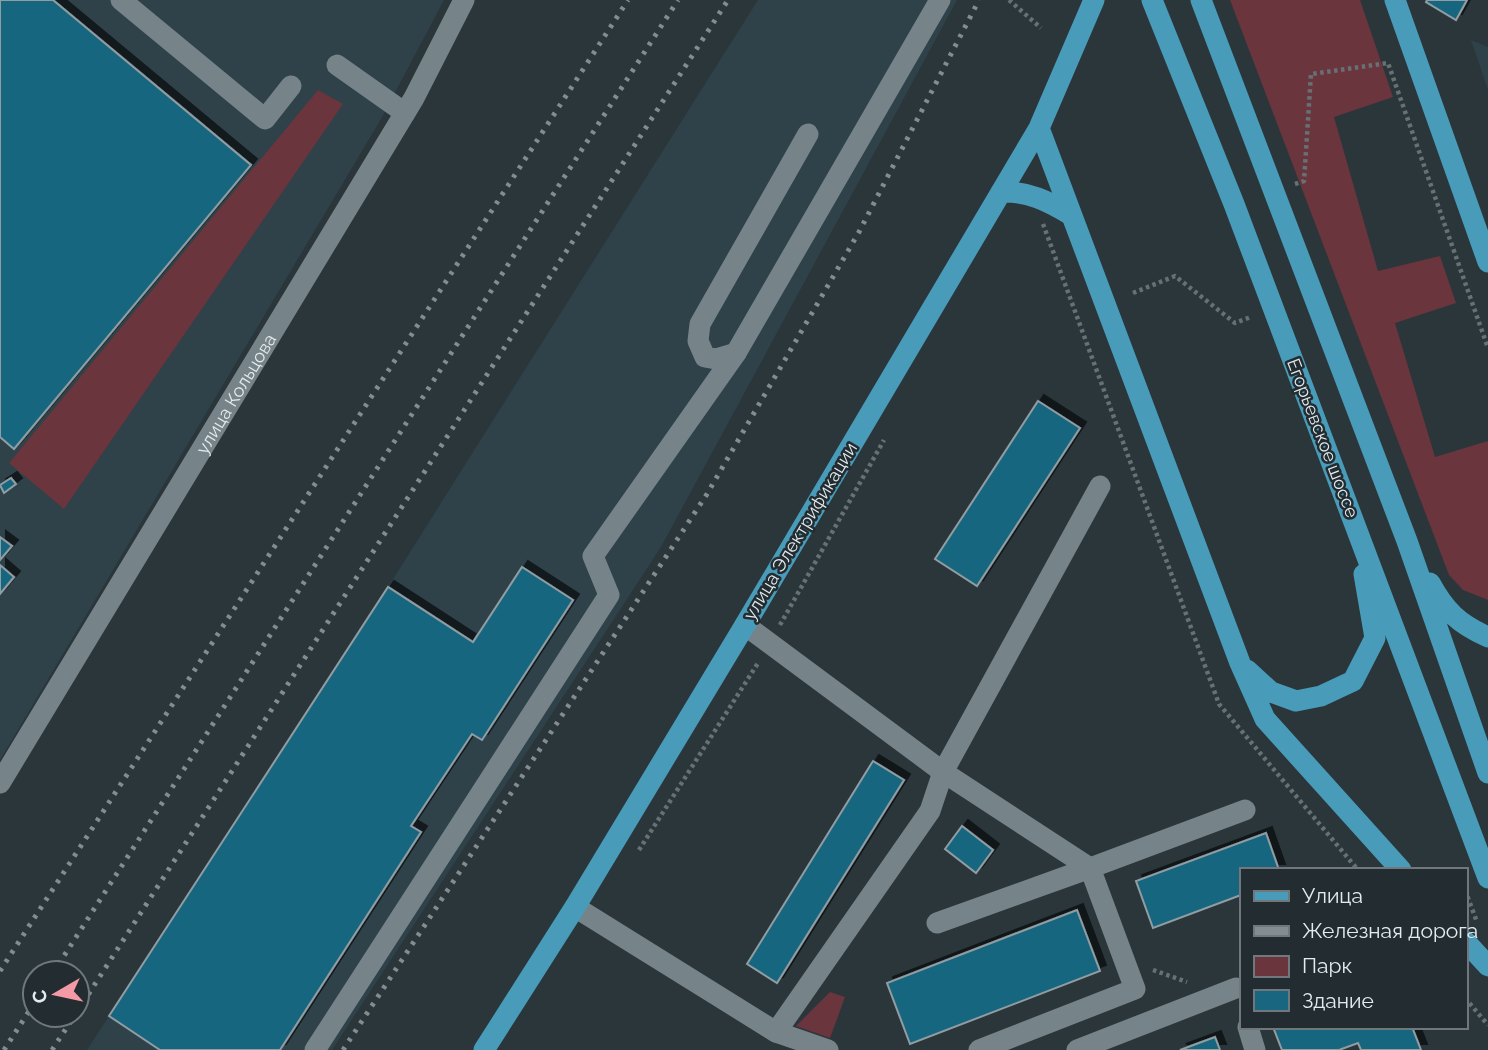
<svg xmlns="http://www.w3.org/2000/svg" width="1488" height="1050" font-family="Raleway,sans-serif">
  <defs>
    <filter id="shadow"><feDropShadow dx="6" dy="-6" stdDeviation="0" flood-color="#0009"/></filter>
  </defs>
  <rect width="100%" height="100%" fill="#2b363b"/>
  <path fill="#2f4149" d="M0,0H444L381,119L0,760Z
    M758,0H957L661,547L332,1050H87L388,587Z
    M1471,40L1488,47V90Z"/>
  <path fill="#6a353d" d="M1230,0H1360L1393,97L1334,117L1378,271L1440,256L1456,303L1395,323L1435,457L1488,441V600L1463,590L1449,575Z
    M318,90L343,104L64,509L9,463Z
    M830,992L845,997L830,1038L796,1026Z"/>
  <path fill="#196680" stroke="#909da2" stroke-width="2" filter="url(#shadow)" d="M0,0H53L251,165L14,449L0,437Z
    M1427,0H1467L1456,20L1426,2Z
    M1038,401L1080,428L977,586L935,559Z
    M11,478L16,484L4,493L0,485Z
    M0,537L12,546L0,560Z
    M0,565L14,577L0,594Z
    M522,567L573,600L482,740L472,734L411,826L421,832L280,1050H160L109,1016L388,587L473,642Z
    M873,761L904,780L777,983L747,964Z
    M962,826L993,850L976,873L945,849Z
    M1266,833L1279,870H1241V895L1153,928L1136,881Z
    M1077,910L1100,971L910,1044L887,983Z
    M1273,1027H1412L1421,1050H1361L1358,1043L1339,1050H1282Z
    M1215,1037L1220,1050H1180Z"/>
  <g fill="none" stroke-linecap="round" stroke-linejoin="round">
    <path stroke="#677075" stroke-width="4.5" stroke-dasharray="3.5 3.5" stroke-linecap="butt" d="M1009,0L1041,28
      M1295,184L1304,181L1311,74L1388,63L1488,348
      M1043,224L1219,704L1358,870
      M1133,293L1175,276L1235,323L1251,317
      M780,625L884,440
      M639,850L758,663
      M1465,890L1477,922
      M1153,970L1187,982
      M1465,998L1488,1025"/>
    <g stroke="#768388" stroke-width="21">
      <path d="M121,0L265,119L291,86"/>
      <path d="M337,65L405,113"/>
      <path d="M736,353L716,359L705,357L698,341L700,324L808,134"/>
      <path d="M745,625L943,772L1090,868L937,923"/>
      <path id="s1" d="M0,783L414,98L464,0"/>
      <path d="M575,907L776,1032L930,811L943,772L1100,486"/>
      <path d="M1248,1027L1255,1050"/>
      <path d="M776,1032L828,1050"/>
      <path d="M315,1050L609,595L593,556L736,353L940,0"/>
      <path d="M979,1050L1135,989L1090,868L1245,810"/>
      <path d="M1077,1050L1236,988"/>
    </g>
    <path stroke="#489cb9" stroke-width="21" d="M1152,0L1234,204L1488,878
      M1201,0L1407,541L1488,773
      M1395,0L1488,262
      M1039,128L1240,663L1265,719L1401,870
      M1001,192C1028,191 1048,201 1071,215
      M1430,583C1445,611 1459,624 1488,637
      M1247,670L1271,692L1296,701L1321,696L1353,681L1375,638L1364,574
      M1465,941L1488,966
      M484,1050L575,907L745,625L1039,128L1094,0"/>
    <path stroke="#838c90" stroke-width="5" stroke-dasharray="3.5 7" stroke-linecap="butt" d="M0,971L628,0
      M53,973L678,0
      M77,1012L728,0
      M4,1050L35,1002
      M52,1050L75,1015
      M343,1050L707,494L859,232L979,0"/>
  </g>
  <g text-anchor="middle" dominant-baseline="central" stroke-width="5" stroke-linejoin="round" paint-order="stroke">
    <g font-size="18" fill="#e4ebee" stroke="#222c31">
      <text stroke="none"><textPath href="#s1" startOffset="455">улица Кольцова</textPath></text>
      <text transform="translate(1323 438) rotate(69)">Егорьевское шоссе</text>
      <text transform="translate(800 531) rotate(-59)">улица Электрификации</text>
    </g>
  </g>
  <rect x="1240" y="868" width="228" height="161" fill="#222c31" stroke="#70787d" stroke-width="2"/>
  <rect x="1254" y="891" width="35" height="10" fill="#489cb9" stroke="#70787d" stroke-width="2"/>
  <text x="1302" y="903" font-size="21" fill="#e4ebee">Улица</text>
  <rect x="1254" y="926" width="35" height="10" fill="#838c90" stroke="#70787d" stroke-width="2"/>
  <text x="1302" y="938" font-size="21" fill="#e4ebee">Железная дорога</text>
  <rect x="1254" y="956" width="35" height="21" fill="#6a353d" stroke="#70787d" stroke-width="2"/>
  <text x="1302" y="973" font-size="21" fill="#e4ebee">Парк</text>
  <rect x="1254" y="990" width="35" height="21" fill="#196680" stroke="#70787d" stroke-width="2"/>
  <text x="1302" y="1008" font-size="21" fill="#e4ebee">Здание</text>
  <g transform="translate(56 994) rotate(261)"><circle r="33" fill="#222c31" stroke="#70787d" stroke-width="2"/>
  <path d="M0-5L12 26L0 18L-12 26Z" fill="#f49aa6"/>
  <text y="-10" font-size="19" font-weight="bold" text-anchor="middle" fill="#e4ebee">С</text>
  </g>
</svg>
